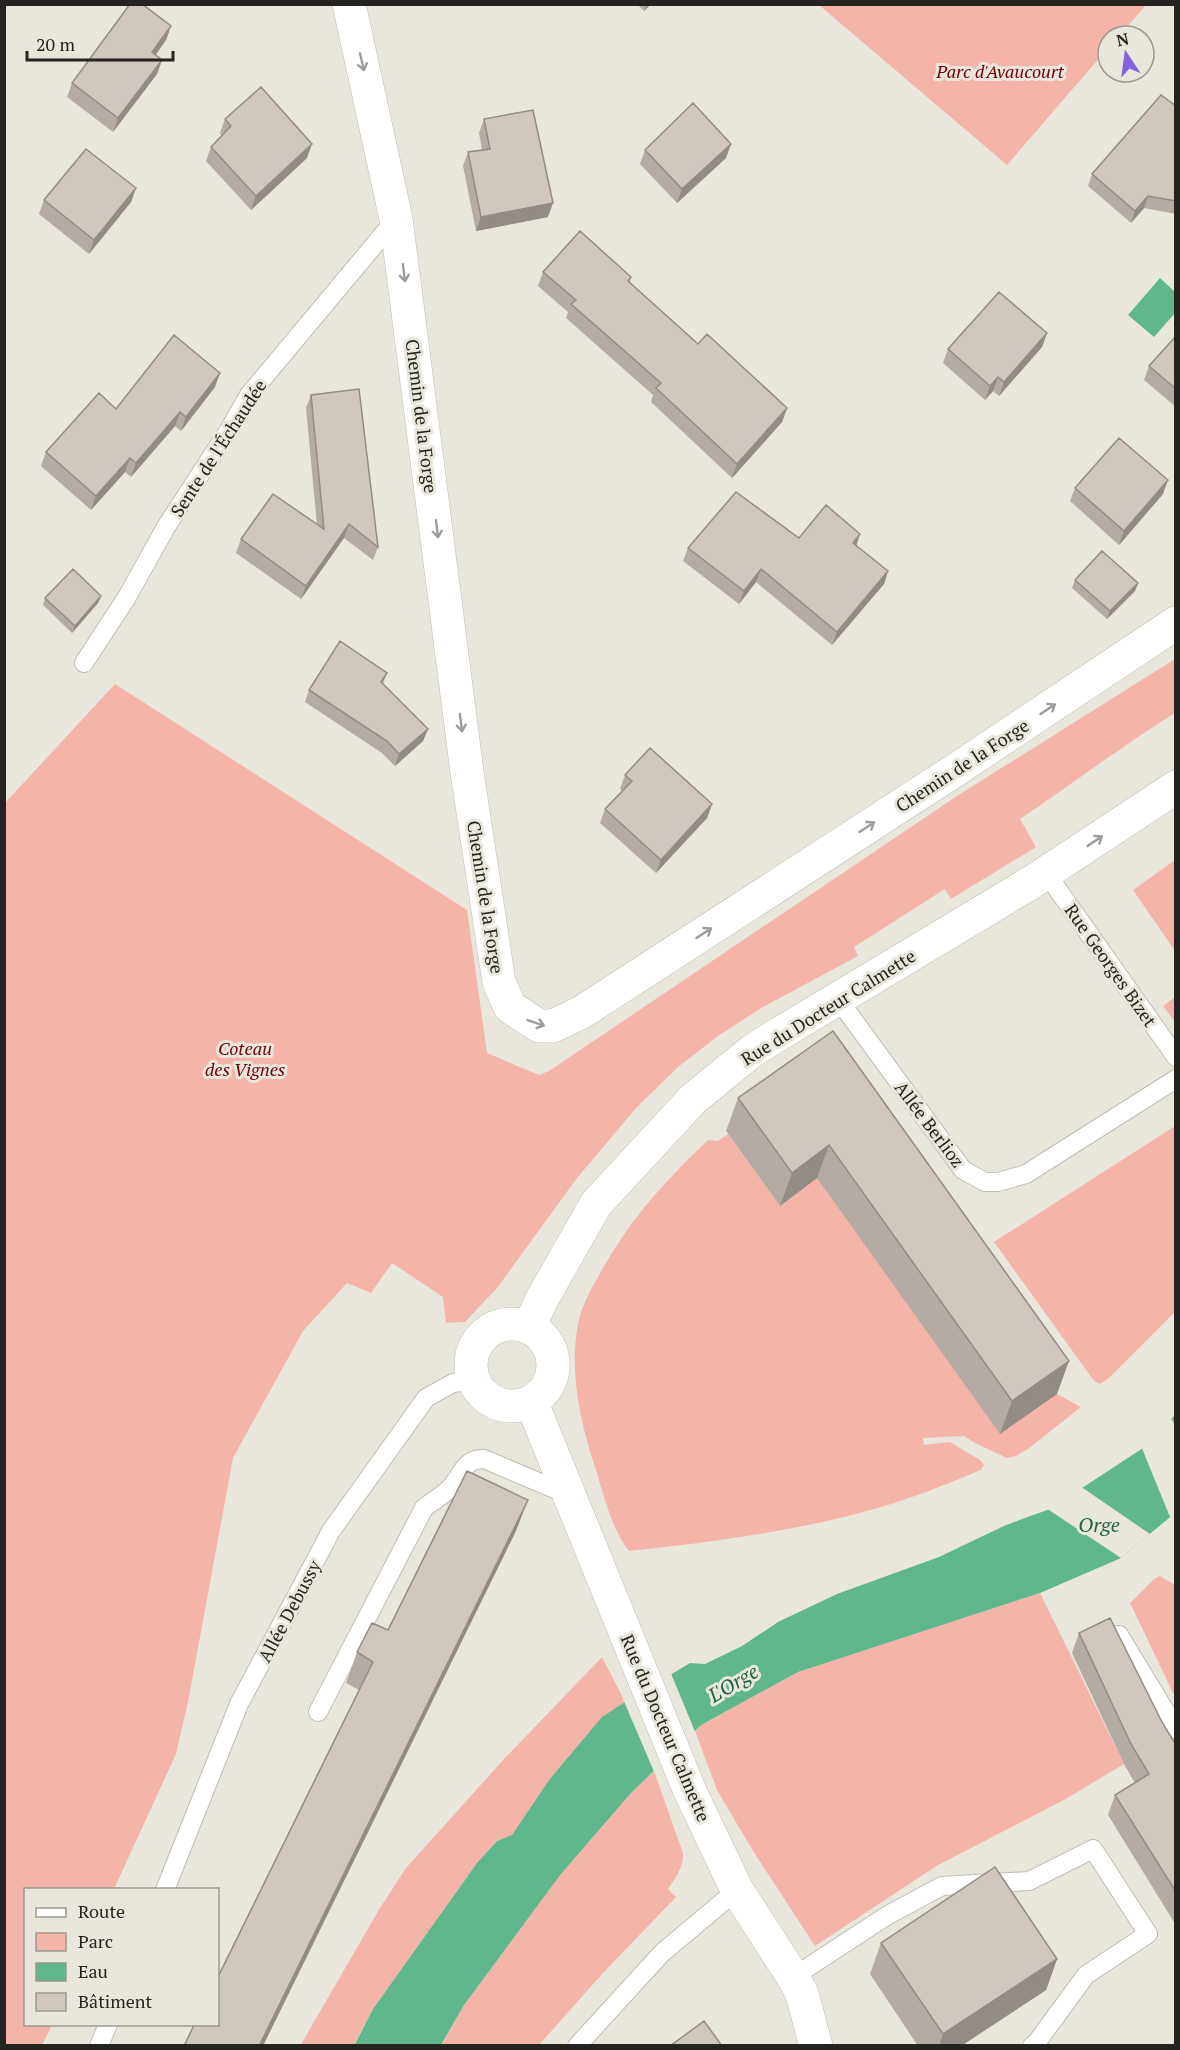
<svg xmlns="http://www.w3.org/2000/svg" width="1180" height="2050" font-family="'PT Serif',serif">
  <rect width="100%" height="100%" fill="#e9e7dc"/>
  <path fill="#f5b4a8" d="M819,5H1146L1119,36H1108V48L1007,165Z
    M1175,659V713C1122,746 1072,784 1020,819L1036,847L951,899L945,889L854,947L858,956L763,1007L718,1036L678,1067L637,1107L577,1178L497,1288L465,1322L446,1323L443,1297L392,1263L371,1293L347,1283L303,1331L233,1458L188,1702L176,1754L114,1889L26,1890V2024L52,2025L42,2045H5V803L115,684L467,910L487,1053L539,1075L549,1071L957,796Z
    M1175,860V951L1133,890Z
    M1175,997V1022L1163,1006Z
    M1175,1126V1312L1109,1378L1100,1384L1094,1381L994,1242Z
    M728,1134L780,1206L817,1178L1057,1394L1081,1407L1028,1449L1016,1456L1007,1458L975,1443L964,1436L923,1438L924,1445L950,1442L980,1460L984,1465L981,1470C947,1484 913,1498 878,1508C798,1531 713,1542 629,1551C612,1531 603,1492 595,1467C580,1422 569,1370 578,1324C582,1304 592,1287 602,1270C632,1217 665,1181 708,1140L718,1141Z
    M1160,1576L1175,1585V1697L1130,1603L1154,1579Z
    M1040,1593L1124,1764L1064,1800L938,1865L815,1946L753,1851L717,1790L695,1731L701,1725L798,1672Z
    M602,1657L625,1702L602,1718L549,1780L512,1835L497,1841L477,1863L373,2009L354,2045L300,2046L380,1908L406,1868L505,1758Z
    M654,1771L683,1853C684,1867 676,1877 668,1889L676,1897L603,1973L539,2045L441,2046L464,2005L561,1874L631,1793Z"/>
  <path fill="#5fb78b" d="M1160,278L1175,292V313L1154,337L1128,315Z
    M1175,1415V1513L1121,1558L1040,1593L798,1672L701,1725L631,1793L561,1874L464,2005L441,2045L354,2046L373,2009L477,1863L497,1841L512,1835L549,1780L602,1717L625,1702L690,1663L705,1664L742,1646L778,1622L837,1594L939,1557L1006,1525L1050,1509L1146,1446Z"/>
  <path fill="#e9e7dc" d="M1172,1419L1176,1429V1513L1170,1517L1141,1446L1160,1427Z
    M1080,1486L1150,1534L1121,1558L1046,1508Z
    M670,1671L696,1734L655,1774L623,1699Z"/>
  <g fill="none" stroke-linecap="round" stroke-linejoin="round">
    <defs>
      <path id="lane" d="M84,663L127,597L166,527L229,430L249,395L396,219
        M1046,873L1176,1057
        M838,999L963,1170L985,1182H998L1026,1174L1176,1079
        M1119,1635L1176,1729
        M318,1712L424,1508C433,1501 444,1495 452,1486C462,1474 465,1458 484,1459L569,1495
        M165,1890L239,1704L331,1531L426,1398L453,1383L474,1380
        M793,1977L888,1915L942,1886L1029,1881L1093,1849L1148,1934L1086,1975L1037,2042L1032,2046
        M99,2046L108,2024
        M577,2046L662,1953L737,1890"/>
      <path id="street" d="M349,4L396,219L467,772L499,982L510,1007L539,1026H553L582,1012L954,771L1176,623
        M471 1365a41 41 0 1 1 82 0a41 41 0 1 1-82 0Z
        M529,1327L542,1299L596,1204L693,1099L752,1051L774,1037L1032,882L1176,787
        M531,1401L689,1789L737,1890L793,1977L802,1994L816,2046"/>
    </defs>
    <use href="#lane" stroke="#bfbcb2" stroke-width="20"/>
    <use href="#street" stroke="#bfbcb2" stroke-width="34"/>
    <use href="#lane" stroke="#fff" stroke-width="18"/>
    <use href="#street" stroke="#fff" stroke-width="33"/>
  </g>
  <path fill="#b3aba4" d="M637,4H651L644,11Z
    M171,26L166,40L156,55L162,60L157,74L113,132L67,97L72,83Z
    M1176,106V214L1144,208L1131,223L1088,186L1092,174Z
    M225,119L307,158L251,210L206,161L211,147L222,136L220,133Z
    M484,119L548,217L476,231L463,166L468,152L482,150L479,133Z
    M645,150L726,158L677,203L640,164Z
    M136,188L131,202L89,254L39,214L44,200Z
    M543,272L631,277L630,282L698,344L787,408L782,422L732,478L651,402L653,395L566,318L568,312L538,286Z
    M1047,333L1042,347L999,396L993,391L985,400L943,363L948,349Z
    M1176,336V407L1144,380L1149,366Z
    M215,387L181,431L175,426L131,477L125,472L91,510L41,466L46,452L116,409Z
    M311,395L378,547L373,560L344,538L301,599L236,553L241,539L317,525L306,408Z
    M1075,488L1163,494L1119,545L1070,501Z
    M799,538L856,545L888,571L884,584L832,645L756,582L739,604L683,561L688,548Z
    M1075,580L1138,583L1135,591L1107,619L1072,588Z
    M101,596L98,603L72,633L43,605L45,598Z
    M387,673L383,684L428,729L423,741L395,766L382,753L305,702L309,690Z
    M625,775L712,804L707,818L656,873L600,823L605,809L623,791L620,789Z
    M833,1031L1057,1394L1000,1434L817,1178L780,1206L726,1131L738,1098Z
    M516,1531L359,1690L346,1683L357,1652L388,1630Z
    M1079,1633L1162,1722L1176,1745V1921L1174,1922L1108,1815L1115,1795L1135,1783L1124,1764L1072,1653Z
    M881,1943L1057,1959L1046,1990L961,2046H918L870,1974Z"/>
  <path fill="#928b86" d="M647,4H651L644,11Z
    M171,26L166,40L147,66L152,52Z
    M162,60L157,74L113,132L118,118Z
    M312,144L307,158L251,210L256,196Z
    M731,144L726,158L677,203L682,189Z
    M136,188L131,202L89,254L94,240Z
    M1148,196L1144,208L1131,223L1135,211Z
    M553,203L548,217L476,231L481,217Z
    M1047,333L1042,347L999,396L1004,382Z
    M220,373L215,387L181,431L186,417Z
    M998,377L993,391L985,400L990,386Z
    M787,408L782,422L732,478L737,464Z
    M180,412L175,426L131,477L136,463Z
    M130,458L125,472L91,510L96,496Z
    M1168,480L1163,494L1119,545L1124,531Z
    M349,524L344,538L301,599L306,586Z
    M860,534L856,547L853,543Z
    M761,569L756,582L739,604L744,591Z
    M888,571L884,584L832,645L837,632Z
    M1138,583L1135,591L1107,619L1110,611Z
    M101,596L98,603L72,633L75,626Z
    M428,729L423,741L395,766L399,754Z
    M712,804L707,818L656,873L661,860Z
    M829,1145L817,1178L780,1206L792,1173Z
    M1069,1361L1057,1394L1000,1434L1012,1401Z
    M528,1500L516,1531L263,2046H259Z
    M1057,1959L1046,1990L961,2046H939L943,2034Z"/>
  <path fill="#d0c7bf" stroke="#928b86" stroke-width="1.5" d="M130,4H142L171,26L152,52L162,60L118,118L72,83Z
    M261,87L312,144L256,196L211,147L231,126L225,119Z
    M1161,95L1176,106V201L1148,196L1135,211L1092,174Z
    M693,103L731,144L682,189L645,150Z
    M533,110L553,203L481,217L468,152L490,149L484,119Z
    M86,149L136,188L94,240L44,200Z
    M580,231L631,277L628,281L698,344L707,334L787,408L737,464L656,388L661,383L571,304L576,300L543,272Z
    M999,292L1047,333L1004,382L998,377L990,386L948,349Z
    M174,335L220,373L186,417L180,412L136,463L130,458L96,496L46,452L99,393L116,409Z
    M1176,336V389L1149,366Z
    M359,389L378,547L349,524L306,586L241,539L273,494L324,529L311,395Z
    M1119,438L1168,480L1124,531L1075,488Z
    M736,492L799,538L826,505L860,534L853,543L888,571L837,632L761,569L744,591L688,548Z
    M1102,551L1138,583L1110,611L1075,580Z
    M73,569L101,596L75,626L45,598Z
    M340,641L387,673L381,682L428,729L399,754L387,741L309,690Z
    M650,748L712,804L661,860L605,809L632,781L625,775Z
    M833,1031L1069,1361L1012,1401L829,1145L792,1173L738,1098Z
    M467,1471L528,1500L259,2046H184L194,2025H218V1977L373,1662L357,1652L372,1623L388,1630Z
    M1110,1618L1162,1722L1176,1745V1892L1115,1795L1149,1774L1131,1744L1079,1633Z
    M995,1867L1057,1959L943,2034L881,1943Z
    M704,2021L722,2046H670Z"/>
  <defs><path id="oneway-shaft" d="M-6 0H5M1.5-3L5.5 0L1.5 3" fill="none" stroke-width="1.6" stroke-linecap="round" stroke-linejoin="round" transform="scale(1.5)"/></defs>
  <g stroke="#9c9c9a">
    <use href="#oneway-shaft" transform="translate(362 62) rotate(77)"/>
    <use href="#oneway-shaft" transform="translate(404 273) rotate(83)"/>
    <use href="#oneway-shaft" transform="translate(437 529) rotate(83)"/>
    <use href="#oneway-shaft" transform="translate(1048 709) rotate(-34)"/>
    <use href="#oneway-shaft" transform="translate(461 723) rotate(83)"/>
    <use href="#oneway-shaft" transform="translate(867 827) rotate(-33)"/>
    <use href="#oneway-shaft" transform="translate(1095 841) rotate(-34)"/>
    <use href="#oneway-shaft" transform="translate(704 933) rotate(-33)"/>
    <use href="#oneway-shaft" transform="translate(536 1023) rotate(19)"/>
  </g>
  <g text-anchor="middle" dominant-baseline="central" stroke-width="6" stroke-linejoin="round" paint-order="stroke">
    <g font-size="18" font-style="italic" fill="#6f0200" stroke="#e9e7dc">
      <text x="1000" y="71">Parc d'Avaucourt</text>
      <text x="245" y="1048">Coteau<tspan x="245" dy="21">des Vignes</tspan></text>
    </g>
    <g font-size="18" fill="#24231f" stroke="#e9e7dc">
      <text transform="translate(422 416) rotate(83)">Chemin de la Forge</text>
      <text transform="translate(218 448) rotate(-57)">Sente de l'Échaudée</text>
      <text transform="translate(962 765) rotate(-33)">Chemin de la Forge</text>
      <text transform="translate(486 897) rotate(81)">Chemin de la Forge</text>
      <text transform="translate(1111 965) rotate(55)">Rue Georges Bizet</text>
      <text transform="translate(828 1007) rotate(-32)">Rue du Docteur Calmette</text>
      <text transform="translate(930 1124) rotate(53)">Allée Berlioz</text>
      <text transform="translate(289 1611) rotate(-62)">Allée Debussy</text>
      <text transform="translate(666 1728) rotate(67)">Rue du Docteur Calmette</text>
    </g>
    <g font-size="20" font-style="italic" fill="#206143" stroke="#e9e7dc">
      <text x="1099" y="1524">Orge</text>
      <text transform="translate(733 1683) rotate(-31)">L'Orge</text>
    </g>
  </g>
  <rect width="1180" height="2050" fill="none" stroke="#24231f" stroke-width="12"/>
  <rect x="24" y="1888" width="195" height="138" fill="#e9e7dc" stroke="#9a9990" stroke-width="1.5"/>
  <rect x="36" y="1908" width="30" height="9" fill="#ffffff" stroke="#9a9990" stroke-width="1.5"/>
  <text x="78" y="1918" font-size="18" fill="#24231f">Route</text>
  <rect x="36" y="1933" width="30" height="18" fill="#f5b4a8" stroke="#9a9990" stroke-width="1.5"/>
  <text x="78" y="1948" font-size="18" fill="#24231f">Parc</text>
  <rect x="36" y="1963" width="30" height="18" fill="#5fb78b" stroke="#9a9990" stroke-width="1.5"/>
  <text x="78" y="1978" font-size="18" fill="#24231f">Eau</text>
  <rect x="36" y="1993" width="30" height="18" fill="#d0c7bf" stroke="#9a9990" stroke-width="1.5"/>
  <text x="78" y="2008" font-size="18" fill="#24231f">Bâtiment</text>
  <g transform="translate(1126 54) rotate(347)"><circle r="28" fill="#e9e7dc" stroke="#9a9990" stroke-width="1.5"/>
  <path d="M0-4.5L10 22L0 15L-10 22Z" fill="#8562dd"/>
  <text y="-9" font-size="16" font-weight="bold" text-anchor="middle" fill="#24231f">N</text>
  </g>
  <path d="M27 51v9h146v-9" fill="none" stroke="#24231f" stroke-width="3"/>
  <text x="36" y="51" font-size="18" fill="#24231f" stroke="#e9e7dc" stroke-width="4.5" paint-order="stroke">20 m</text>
</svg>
